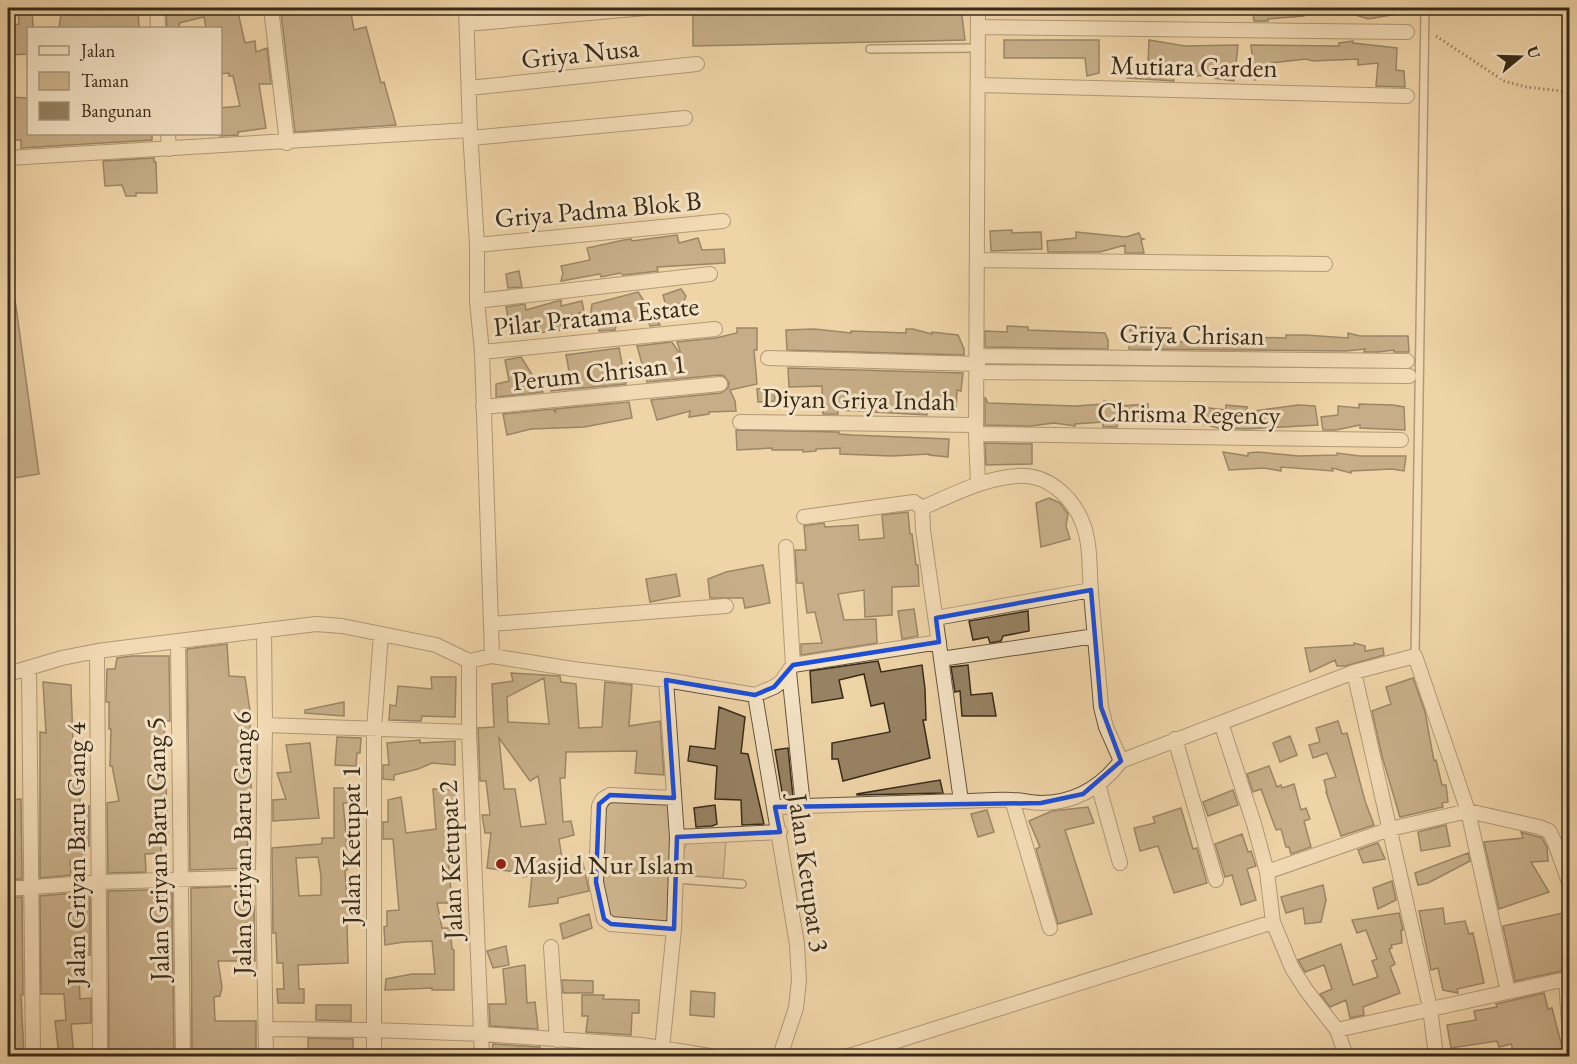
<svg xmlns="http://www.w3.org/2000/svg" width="1577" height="1064" font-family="'EB Garamond',serif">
  <rect width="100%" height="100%" fill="#efd4a8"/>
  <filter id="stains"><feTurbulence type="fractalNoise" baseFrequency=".00333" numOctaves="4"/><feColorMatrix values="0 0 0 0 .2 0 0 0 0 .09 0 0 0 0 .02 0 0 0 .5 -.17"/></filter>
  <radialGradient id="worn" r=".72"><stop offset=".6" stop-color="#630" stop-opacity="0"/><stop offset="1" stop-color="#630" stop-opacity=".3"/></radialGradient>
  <path fill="#d0b790" stroke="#847054" stroke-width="1.5" d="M606,802L668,803L672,805L668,926L613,921L606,915L601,883Z
    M695,841H726L723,879L688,876C680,867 682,855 686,844Z"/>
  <path fill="#978263" stroke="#382a18" stroke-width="1.5" fill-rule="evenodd" d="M18,8H32L33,28H28V54L8,55V25L19,24Z
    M62,8L95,11V9L138,8L139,28H59Z
    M186,8H237L245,43L255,41L256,52L267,48L271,84H259L266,128L238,132V135L220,136V108L240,106L233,76H229V73L220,74V28H206L204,17L179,23L180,28H167L166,11Z
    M314,8H350L354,30L366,27L381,83L384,82L396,125L295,132L281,13Z
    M693,8H961L965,40L693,46Z
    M1252,8H1304V16L1268,19V21H1254Z
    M1340,8H1397L1398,14L1368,19L1340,10Z
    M1004,40H1099V73L1087,76L1085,58H1004Z
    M1149,40L1185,46L1238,45L1234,81L1212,78L1213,75L1173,77L1174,81L1127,78L1128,67L1148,64Z
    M1353,41V43L1397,48L1396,70L1404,71L1405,87L1376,86L1378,63L1358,65V59L1313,61L1306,59L1271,63L1274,74L1255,80L1251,45L1339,46V43Z
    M8,97L28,98V134H152V140L21,148V140H8Z
    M154,158V162H156L157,193H136V196H126L122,185L105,186L103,161Z
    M1012,230V233L1041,232L1042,249L991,251L990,231Z
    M1076,232L1126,237L1139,233L1141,238L1144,239L1141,240L1144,253H1125V245L1100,252H1048L1047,241L1076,238Z
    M677,235L679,243L698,238L702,250L724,249L725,263L657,267L658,271L623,275L620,273L601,277L600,274L561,281L563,273L561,266L590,260L587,248L624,240L631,239L632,241Z
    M519,271L522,287L508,288L506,274Z
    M681,289L686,296L683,303L666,306L663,295Z
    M638,292L660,325L650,326L647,317L617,323L615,330L599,331V326L589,327L592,304Z
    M8,300H15L39,474L8,479Z
    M561,300V306L582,301L584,312L559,318L562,330L537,333L535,326L524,328L521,319L509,321L506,307L525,304L526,310Z
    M1007,326L1028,327V330L1105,333L1108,340V349L985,347V331L1007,332Z
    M1130,327L1171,328L1170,342L1211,341V336L1286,338V335H1305L1348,338V333L1360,336H1408L1409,352H1394V350L1378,352H1364L1365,349L1346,351L1129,349Z
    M737,328H757V350H754L757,384L730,390L735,401L736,411L709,412V414L689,417L690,411L657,420L651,400L721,393L728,388L729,383L724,376L719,375L647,382L637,346L672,342L682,357L677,342L716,338L737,333Z
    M814,329L851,333V331L906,333V329H913L932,334V332L958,335L964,349V355L787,350L786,330Z
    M619,348L626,384L551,391L547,378L569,371L566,355Z
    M521,357L543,392L496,397V384L509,381L505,360Z
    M788,368L963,373L961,391L957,390L956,412L927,411V415L838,410V414H823L822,386L789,387Z
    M774,388L775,401L758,402L757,389Z
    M985,397L988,403L1075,406L1104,404V401L1119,402V406L1148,404L1149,419L1118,422L1117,427H1103V422L1075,424V426L1054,423L1031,426L985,425Z
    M629,402L632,418L584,427L531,429L507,435L503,414L553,409L556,413L555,409Z
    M1359,404L1393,405L1404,407L1405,430L1360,428V425L1336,430H1323L1321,417L1338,415V406L1359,408Z
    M1226,405L1247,407V412L1298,405L1315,406L1318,425L1247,429L1218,428L1203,424L1201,407L1226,410Z
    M736,430L839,432V434L852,435L949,439L948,457L929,455V454L892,456L840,454V448L816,449V451L803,452V450H772V448L737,450Z
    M985,443L1032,444V464L986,465Z
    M1223,452L1248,456V453L1258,452L1299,456L1337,455V453L1360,456H1406L1404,471L1392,469L1351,471V473L1332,468L1333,471L1281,467V471L1264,468L1229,470Z
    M1049,498L1060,503L1068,514L1066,526L1070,539L1041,547L1036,503Z
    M908,512L910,534H912L916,565H918L919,586L892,587V615L865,617L864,590L838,594L844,620L876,619L877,643L801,655V644L822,643L815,612L807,613L803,583H797L795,550H806L804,526L824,523L825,527L858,525L859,540L884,538L882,515Z
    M763,565L770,603L745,608L743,598H710L708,579L726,572Z
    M676,574L680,596L650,602L646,579Z
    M914,609L918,636L902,639L898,611Z
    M1028,611L1029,631L1003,636L1001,641L990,643L988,637L973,640L969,621Z
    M1354,643L1365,646V651L1383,648L1384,655L1345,666H1337L1335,660L1310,672L1305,648L1354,645Z
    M227,644L229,676L245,677L250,711V731L247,730L249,764H251V808L250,816H247L248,868L190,870L187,649Z
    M132,656H169L170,721H164L168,844H161V853L145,854L146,872L108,873L107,803L119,801L112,766H110L111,729H109V702H106L107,669H115L117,658Z
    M878,661L881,672L922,665L925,689L926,720H923L930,758L843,781L838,759H832V743L890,732L884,703L871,706L864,674L839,680L843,698L812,703L810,671Z
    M968,665L971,695L992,693L996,716H962L960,691L955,692L951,667Z
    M511,673L560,676L561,682L576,684L579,728L602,727L605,682L632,685L629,726L660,721L664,775L635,773L637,751L566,752L565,778H560L563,822L571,821L574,835L559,839L563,865L582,859L589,891L558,898V903L529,907L532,875L523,877L522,873L487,868L491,833H485L482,815H490L486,781H480L478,728L494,727L492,684L513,681ZM544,678L549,724L508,722L507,697ZM499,738L530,781L538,776L546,824L521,827L515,789H504Z
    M431,677H456L455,717L422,716L421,721L389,720L390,705L396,706L398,686L432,689Z
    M1413,678L1425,712L1434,761L1436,760L1442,785H1446L1448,802L1442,803L1443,807L1400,817L1382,756L1372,711L1391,704L1386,687Z
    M43,682L71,685L73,743L86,742L87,771L80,772V805H83V807L89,806V846H84L85,861H70L71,875L40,878V732L46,733Z
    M344,702V716L305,713V710Z
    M719,707L745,717L741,753L748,754L764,824L742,825L741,800L715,799L717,766L688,761L690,746L715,749Z
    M1338,721L1342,734L1347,733L1365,801L1374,825L1341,836L1326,792H1327L1324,780L1336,777L1327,753L1313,758L1309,745L1320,742L1316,728Z
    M1290,736L1297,755L1280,762L1273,743Z
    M337,737L361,738L360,753H357L356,766L335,765Z
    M420,740V743L455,741V765L432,763L418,769L394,775V780L383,779V765H389L387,743Z
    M310,743L319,818L273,821V800L286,799L277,773L291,772L286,745Z
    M788,748L793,797L783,798L775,750Z
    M1269,766L1277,787L1281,785L1282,788L1294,784L1301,810L1306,808L1310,819L1304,821L1311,847L1291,854L1289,847H1286L1281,829L1276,830L1261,789L1253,792L1247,774Z
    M940,780L943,793L857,795V794Z
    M334,788H350L351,803H343L346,833L347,870H345L347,906L353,905V923H347L348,963L298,965L299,989H304V1003H278L277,989H284L283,963H277L276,933H273L272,848L320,844L322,843V838H334ZM318,857L321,876V895L299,896L296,858Z
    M433,789L454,790L459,814H455V856L448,857L452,903H437L442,928H450L452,949L454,950V990H432V988L385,990L386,979L412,974H435L432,941L404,942L385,945L384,927L387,926V911L399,910L393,839H383V822H388V800L401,797L406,833L436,829Z
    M1233,790L1238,805L1208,816L1203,802Z
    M21,799L22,879L8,880V800Z
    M715,805L717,824L712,826L696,827L694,808Z
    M1088,807L1094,823L1065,830L1092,914L1058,924L1036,849L1040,847L1029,821L1052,811Z
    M1181,808L1193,849L1197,848L1207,883L1174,893L1158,846L1140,851L1134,828L1155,823L1153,817Z
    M987,810L994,832L978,837L971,814Z
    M1446,825L1450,846L1421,851L1418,832Z
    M1521,832L1542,838L1547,847L1548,861L1531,862L1549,892L1499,909L1484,842L1523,838Z
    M1242,834L1248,852L1251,851L1256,866L1247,869L1256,900L1241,905L1232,875L1225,877L1215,844Z
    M1378,843L1385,859L1363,863L1358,850Z
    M1468,853L1470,861L1428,883L1418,885L1415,873Z
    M1392,881L1396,900L1378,909L1373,888Z
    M1323,885L1326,900L1321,922L1305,924L1303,908L1286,913L1281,897Z
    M249,886V906H254L255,961H218L222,987L220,996L214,997L215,1021H256V1056H192L191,888Z
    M147,890H169L170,893H172L174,1056H150V1053L109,1054L108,891Z
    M73,893L90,894V955H78L80,999L91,998V1023L71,1024L74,1056H59L55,1021L66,1020L64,994H41L40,896Z
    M22,897L23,995H21L24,1056H8V898Z
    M1443,908L1445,924L1465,921L1469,934L1473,933L1484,983L1457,989L1458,993L1443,990L1438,968L1431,970L1419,911Z
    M1399,913L1403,930H1401L1402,943L1391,945L1392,948L1389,949L1395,964L1390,967L1400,993L1363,1007L1364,1015L1350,1018L1346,1000L1330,1007L1320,994L1332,989L1324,965L1305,972L1298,960L1341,944L1353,985L1378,977L1372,961L1377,959L1366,930L1357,933L1352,920Z
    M1563,913L1569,923V963L1562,971L1515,981L1503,926Z
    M589,914L592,928L563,939L560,924Z
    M506,946L509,965L493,968L487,951Z
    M525,965L527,1003L535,1002L538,1029L490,1026L489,1004H506L503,969Z
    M562,980L593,981V993H563Z
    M691,991L715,993L714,1017L690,1015Z
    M1544,993L1548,1009L1552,1008L1563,1051L1547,1056H1515L1511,1044L1499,1047L1497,1041L1451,1048L1447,1025L1476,1020L1474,1011L1497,1007L1496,1004Z
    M582,995H604L603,999L639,1000V1013H632L631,1035L586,1032L588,1016H582Z
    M316,1005H351V1021L316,1020Z
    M308,1038L353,1039V1056H308Z
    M493,1044L540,1047L541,1056H491Z
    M585,1050L613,1052V1056H584Z"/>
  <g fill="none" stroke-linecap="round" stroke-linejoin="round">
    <defs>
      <path id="service" d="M870,49L978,48
        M1415,656L1425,8
        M676,879L742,884"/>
      <path id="minor" d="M157,8L158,28
        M271,8L287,143
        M466,8L470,130L477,245V301L482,352L492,656
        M467,24L645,8
        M978,27L1407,32
        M979,85L1407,96
        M469,88L697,64
        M168,134L169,149
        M471,138L685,118
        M8,158L470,130
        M477,245L723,221
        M977,260L1325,264
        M477,301L710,274
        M482,352L715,329
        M978,356L1407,361
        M768,358L978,364
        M977,372L1409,376
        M483,407L720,384
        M740,422L976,425
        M976,434L1401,440
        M978,484L976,434L978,8
        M804,517L914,502L922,508
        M936,618L1091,590
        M491,624L726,606
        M264,630L265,725L263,877L266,1056
        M178,642L183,1056
        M97,651L100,1056
        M941,659L1095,636
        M469,661V732L482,1056
        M793,665L939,642
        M29,668L33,1056
        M789,672L803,806
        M1354,672L1430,1008L1436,1056
        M8,674L62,658L97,651L316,624L342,626L436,645L469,661L492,656L573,669L666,680L755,695L774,687L781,682L793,665L786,547
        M755,695L797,944L799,980L796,1008L780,1056
        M1221,723L1254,824L1267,872L1273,922L1292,968L1306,990L1337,1030L1346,1056
        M265,725L469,732
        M1175,739L1216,880
        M1098,784L1120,863
        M1012,800L1050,928
        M961,801C978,801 995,799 1013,800C1022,800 1031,803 1041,803C1074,803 1101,787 1121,761
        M775,807L961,801L923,530L922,508C952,495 984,478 1017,476C1047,473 1073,497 1083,524C1091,545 1089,570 1091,592C1094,630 1098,668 1101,707L1106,727L1121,761L1354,672L1415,656L1468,811L1539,827L1549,831L1555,843L1570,885
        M677,837L780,832
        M1267,872L1390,829L1468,811L1508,992
        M8,889L100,882L263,877
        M674,929L611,924L604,919L596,882L599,806L603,799L610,795L674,798
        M551,947L557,1040
        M1570,975L1566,979L1570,1039
        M266,1029L373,1030L482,1034L642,1045L710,1056
        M1337,1030L1566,979
        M662,1049L674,929L677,837L666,680
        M374,1056V729L381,634
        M849,1056L1273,922"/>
    </defs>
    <use href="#service" stroke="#66543c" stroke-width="10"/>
    <use href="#minor" stroke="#66543c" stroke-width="16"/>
    <path stroke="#382a18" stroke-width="3" stroke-dasharray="1.5 3" stroke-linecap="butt" d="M1436,36L1504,81L1526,87L1570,92"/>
    <use href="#service" stroke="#f5e3c6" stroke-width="7"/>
    <use href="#minor" stroke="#f5e3c6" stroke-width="14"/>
  </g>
  <path d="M0 0H1577V1064H0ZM1091,590L1101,707L1121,761L1083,794L1041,803L775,807L780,832L677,837L674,929L611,924L604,919L596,882L599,804L610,795L674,798L666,680L755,695L774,687L793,665L939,642L936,618Z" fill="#efd4a8" fill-opacity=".55" fill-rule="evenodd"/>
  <path fill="none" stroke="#1d4ed8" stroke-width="4.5" stroke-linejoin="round" d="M1091,590L1101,707L1121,761L1083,794L1041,803L775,807L780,832L677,837L674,929L611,924L604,919L596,882L599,804L610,795L674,798L666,680L755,695L774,687L793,665L939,642L936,618Z"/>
  <circle fill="#8f2418" stroke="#f5e3c6" stroke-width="2" cx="501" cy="864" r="6"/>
  <g text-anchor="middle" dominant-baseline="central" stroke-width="6" stroke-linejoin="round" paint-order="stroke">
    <g font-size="27" fill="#382a18" stroke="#f5e3c6">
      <text transform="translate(580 53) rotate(-6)">Griya Nusa</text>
      <text transform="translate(1194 66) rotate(1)">Mutiara Garden</text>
      <text transform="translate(598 209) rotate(-5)">Griya Padma Blok B</text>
      <text transform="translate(596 316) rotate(-6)">Pilar Pratama Estate</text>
      <text transform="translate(1192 334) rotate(1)">Griya Chrisan</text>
      <text transform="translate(599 372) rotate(-6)">Perum Chrisan 1</text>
      <text transform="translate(859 399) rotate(1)">Diyan Griya Indah</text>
      <text transform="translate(1189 413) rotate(1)">Chrisma Regency</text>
      <text transform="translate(241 843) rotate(-90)">Jalan Griyan Baru Gang 6</text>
      <text transform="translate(350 845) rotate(-90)">Jalan Ketupat 1</text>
      <text transform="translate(157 849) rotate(-91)">Jalan Griyan Baru Gang 5</text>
      <text transform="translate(75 854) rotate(-90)">Jalan Griyan Baru Gang 4</text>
      <text transform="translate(450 860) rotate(-92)">Jalan Ketupat 2</text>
      <text transform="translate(809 873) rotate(82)">Jalan Ketupat 3</text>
    </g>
    <g font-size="27" fill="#382a18" stroke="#f5e3c6" text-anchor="start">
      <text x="513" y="864">Masjid Nur Islam</text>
    </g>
  </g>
  <rect width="1577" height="1064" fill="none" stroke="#efd4a8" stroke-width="30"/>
  <rect x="9" y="9" width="1559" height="1046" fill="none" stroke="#382a18" stroke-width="3"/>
  <rect x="15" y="15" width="1547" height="1034" fill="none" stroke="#382a18" stroke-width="1.5"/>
  <rect x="27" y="27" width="195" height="108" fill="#f5e3c6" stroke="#a99980" stroke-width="1.5"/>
  <rect x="39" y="46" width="30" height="9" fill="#f5e3c6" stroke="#a99980" stroke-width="1.5"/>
  <text x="81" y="57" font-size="18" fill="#382a18">Jalan</text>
  <rect x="39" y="72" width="30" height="18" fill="#d0b790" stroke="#a99980" stroke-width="1.5"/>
  <text x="81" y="87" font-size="18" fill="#382a18">Taman</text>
  <rect x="39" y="102" width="30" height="18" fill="#978263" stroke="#a99980" stroke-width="1.5"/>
  <text x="81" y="117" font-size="18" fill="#382a18">Bangunan</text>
  <g transform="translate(1520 57) rotate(71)" stroke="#f5e3c6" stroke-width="4.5" paint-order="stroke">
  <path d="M0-4.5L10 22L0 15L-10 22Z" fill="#382a18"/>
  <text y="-9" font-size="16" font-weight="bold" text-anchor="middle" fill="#382a18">U</text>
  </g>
  <rect width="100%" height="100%" filter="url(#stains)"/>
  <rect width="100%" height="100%" fill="url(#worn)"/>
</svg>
